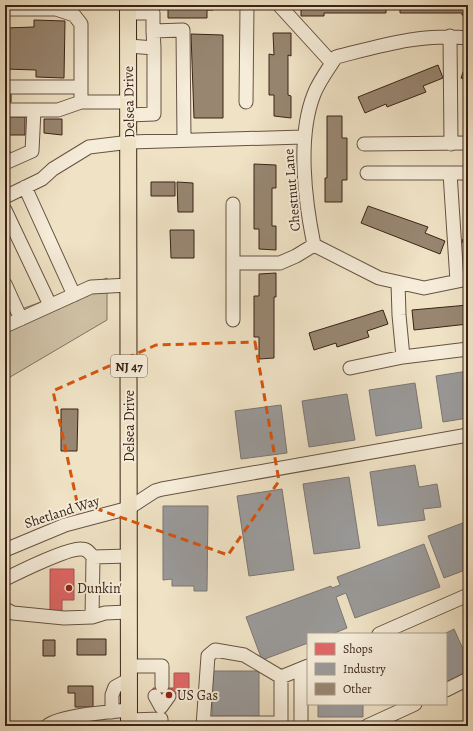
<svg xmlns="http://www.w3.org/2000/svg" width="473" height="731" font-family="Alegreya,serif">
  <rect width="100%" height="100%" fill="#efe2c5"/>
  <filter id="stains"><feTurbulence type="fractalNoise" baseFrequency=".005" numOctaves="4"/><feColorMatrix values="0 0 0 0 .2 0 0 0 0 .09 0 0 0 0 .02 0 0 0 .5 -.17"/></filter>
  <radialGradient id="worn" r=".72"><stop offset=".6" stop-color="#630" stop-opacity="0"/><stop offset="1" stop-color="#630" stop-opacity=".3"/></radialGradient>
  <path fill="#d0c2a7" stroke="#85725f" d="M107,278V320L5,380V315Z"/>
  <path fill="#e06666" stroke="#ae524e" d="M50,569H74V600H62V612H50Z
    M174,673H189V697H153V688H174Z"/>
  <path fill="#999" stroke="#7c7672" d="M468,371V418L443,422L436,376Z
    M415,383L422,428L376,436L369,390Z
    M347,394L355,440L309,447L302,401Z
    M281,405L287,453L241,459L235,411Z
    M415,465L419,487L437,484L441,507L423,509L425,520L378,526L370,472Z
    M349,477L360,548L314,554L303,484Z
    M282,489L294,570L249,576L237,496Z
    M163,506H208L207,591H194V586H172V579L163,580Z
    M468,521V569L444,578L428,536Z
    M424,544L440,587L355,618L346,593L336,597L347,628L332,634H308V643L262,660L246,617L331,586L332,588L340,585L337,577Z
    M454,629L468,660V672L446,682V634H444Z
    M212,671H259V718H212Z
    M318,704H363V717H318Z"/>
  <path fill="#988671" stroke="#3a2317" d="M168,5H213V10H207V18H168Z
    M301,5H386V13H324V16H301Z
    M400,5H468V15H462V13H400Z
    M34,20L65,21L64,78L36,77V70L5,69V28L34,27Z
    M273,33H291V56L288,55V95L291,96V118L274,116V95H269V54L274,55Z
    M191,34L223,35V118H194Z
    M467,61L468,62V80L461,78Z
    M438,65L443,78L423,86L426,92L387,107L386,104L365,113L358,97Z
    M5,94H11V102H5Z
    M327,116H342V138H347V180H342V202H325V178H327Z
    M5,117H25V135H5Z
    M44,119H62V135L44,133Z
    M5,151H10V155H5Z
    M254,164L276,165V188H272V226H276V250L259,249V229H254Z
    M151,182H175V196H151Z
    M177,182L193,183V212H178Z
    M368,206L428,227L425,233L445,241L440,254L361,223Z
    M170,230H194V258H171Z
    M468,237V253H467L462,240Z
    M276,273V297H274V358L259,359V337H254V296H259V274Z
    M468,305V324L414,330L412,310Z
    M383,310L388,324L367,331L369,337L337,347L336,343L314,350L309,333Z
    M61,409H78L77,451H61Z
    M77,639H106V655H77Z
    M43,640H55V656H43Z
    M68,686H93V707H75V693H68Z"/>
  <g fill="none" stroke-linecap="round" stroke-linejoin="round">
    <defs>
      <path id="minor" d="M279,5L332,63
        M5,9H56L74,15L81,24V102
        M129,13H153V31
        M450,36L451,144
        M468,38C421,33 380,46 336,57C329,68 319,81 314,94C297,137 305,201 314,245L379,278L424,288L468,279
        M129,46L154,48L153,31L183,30L184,140
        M5,87H81
        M246,102L247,5
        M5,110H58L81,102H129
        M129,115L154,114V48
        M364,144L468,143
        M5,163L32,151L34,110
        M367,173H450
        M25,187L74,295
        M5,197L42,179L53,169L89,147L130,142L303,137
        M233,204V320
        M5,210L50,305
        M233,263H280L296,256L314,245
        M457,281L450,173H468
        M398,283L399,315L403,357
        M5,284L21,319
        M5,326L91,287L129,285
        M350,368L403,357L468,349
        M5,550L65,525L129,508L155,491L162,489L468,435
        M93,557L129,556
        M5,579C19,572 68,548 81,549C87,549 89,552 93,557L92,617
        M5,609L13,613L64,618L92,617L105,613L128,612
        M379,634L468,595
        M128,666H162V686
        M301,669V726
        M446,690L468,679
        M155,696L161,707L169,696
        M112,712V695L115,687L128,680
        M129,720L161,719V726
        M204,723H281
        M47,726C62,715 109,712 129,710
        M203,726L208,656L215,650L244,655L281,677
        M281,726V677L308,666
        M367,726L415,704"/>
      <path id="major" d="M128,5L129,726"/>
    </defs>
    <use href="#minor" stroke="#675342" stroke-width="15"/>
    <use href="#major" stroke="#3a2317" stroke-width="18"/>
    <use href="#minor" stroke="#f5ecd9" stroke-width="13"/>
    <use href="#major" stroke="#efe2c5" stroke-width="16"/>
  </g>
  <path fill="none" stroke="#d7540d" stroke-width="3" stroke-dasharray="8 5" stroke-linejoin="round" d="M255,342L279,481L228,555L77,502L53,391L156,345Z"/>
  <g fill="#8f2418" stroke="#f5ecd9" stroke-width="1.5">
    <circle cx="69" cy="588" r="4"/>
    <circle cx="169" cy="695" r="4"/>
  </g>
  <g text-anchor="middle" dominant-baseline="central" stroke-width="4" stroke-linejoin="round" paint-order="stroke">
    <rect fill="#f5ecd9" stroke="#725f51" stroke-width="1" x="111" y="355" width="36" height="22" rx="3"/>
    <g font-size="13" font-weight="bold" fill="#3a2317">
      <text x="129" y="366">NJ 47</text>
    </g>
    <g font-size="14" fill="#3a2317" stroke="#f5ecd9">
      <text transform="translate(129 102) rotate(-91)">Delsea Drive</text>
      <text transform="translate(292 190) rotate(-95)">Chestnut Lane</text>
      <text transform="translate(129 426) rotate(-90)">Delsea Drive</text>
      <text transform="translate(62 512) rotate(-18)">Shetland Way</text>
    </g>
    <g font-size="14" fill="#3a2317" stroke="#f5ecd9" text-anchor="start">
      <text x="77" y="588">Dunkin'</text>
      <text x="177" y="695">US Gas</text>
    </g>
  </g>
  <rect width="473" height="731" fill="none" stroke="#efe2c5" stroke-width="20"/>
  <rect x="6" y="6" width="461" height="719" fill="none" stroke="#3a2317" stroke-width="2"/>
  <rect x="10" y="10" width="453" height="711" fill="none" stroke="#3a2317"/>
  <rect x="307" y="633" width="140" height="72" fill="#f5ecd9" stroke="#aa9c8b"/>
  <rect x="315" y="643" width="20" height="12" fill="#e06666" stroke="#aa9c8b"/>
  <text x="343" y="653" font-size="12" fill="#3a2317">Shops</text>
  <rect x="315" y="663" width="20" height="12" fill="#999999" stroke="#aa9c8b"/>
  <text x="343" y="673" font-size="12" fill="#3a2317">Industry</text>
  <rect x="315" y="683" width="20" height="12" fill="#988671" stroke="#aa9c8b"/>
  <text x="343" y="693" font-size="12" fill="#3a2317">Other</text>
  <rect width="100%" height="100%" filter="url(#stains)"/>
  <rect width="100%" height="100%" fill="url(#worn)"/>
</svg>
